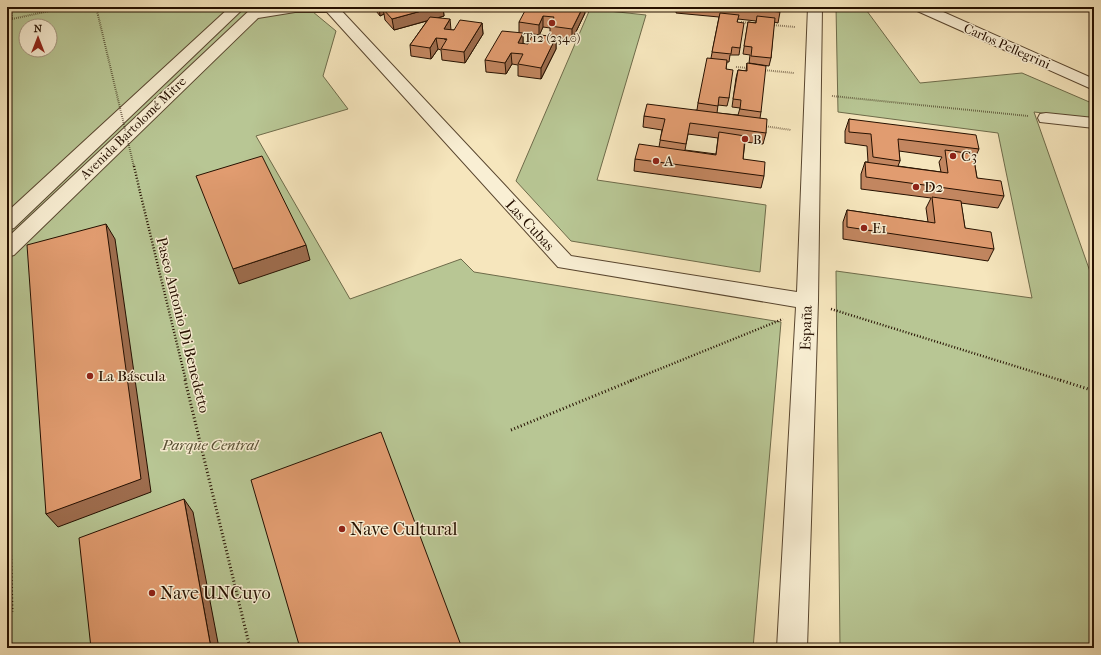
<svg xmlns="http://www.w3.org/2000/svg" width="1101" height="655" font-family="'IM FELL French Canon',serif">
  <rect width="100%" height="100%" fill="#f6e6bd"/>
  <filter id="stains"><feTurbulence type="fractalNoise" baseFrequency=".005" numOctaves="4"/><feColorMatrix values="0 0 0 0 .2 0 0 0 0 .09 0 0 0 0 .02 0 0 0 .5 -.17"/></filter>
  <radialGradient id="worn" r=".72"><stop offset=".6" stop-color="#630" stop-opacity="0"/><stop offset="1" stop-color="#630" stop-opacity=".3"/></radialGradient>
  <path fill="#b8c694" stroke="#6e6b4a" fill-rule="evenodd" d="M7,7H307L336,31L323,76L348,109L256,136L350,299L461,259L474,272L781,322L753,648H7ZM26,26H50V50H26Z
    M836,7H864L920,83L1022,73L1094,104V119L1034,112L1094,283V648H840L836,271L1032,298L998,133L838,112Z
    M590,9L646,15L597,180L766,205L760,272L571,241L516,181Z"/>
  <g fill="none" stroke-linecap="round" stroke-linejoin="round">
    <defs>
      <path id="minor" d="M230,7H245L14,228L7,230V212Z
        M253,7H338L571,256L797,292L808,7H822L818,301L807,648H777L796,307L558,267L327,12H295L258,18L14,255L7,257V238Z
        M913,7H932L1094,79V90L915,10Z
        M1046,113L1094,118V128L1040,122L1038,118L1040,114Z"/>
    </defs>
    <use href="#minor" stroke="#59462f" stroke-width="2"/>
    <path stroke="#251000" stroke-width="2" stroke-dasharray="0.5 1.5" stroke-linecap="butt" d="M11,7L12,19
      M96,7L98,15
      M7,22L12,19L68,7
      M741,22L751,23
      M772,25L795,27
      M736,67L748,68
      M763,70L794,73
      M832,96L1028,116
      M764,126L791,130"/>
    <path stroke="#251000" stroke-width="2.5" stroke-dasharray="1 2" stroke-linecap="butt" d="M140,192L186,381
      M831,309L1063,381
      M630,381L783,319"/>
    <path stroke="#251000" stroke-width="3" stroke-dasharray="1 2.5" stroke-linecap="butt" d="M185,380L250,648
      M1060,380L1094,391
      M7,412L12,612
      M511,430L633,380"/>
    <use href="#minor" fill="#f9efd4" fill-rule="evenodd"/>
    <path stroke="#251000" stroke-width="2" stroke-dasharray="0.5 1.5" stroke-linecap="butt" d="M98,15L134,167"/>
    <path stroke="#251000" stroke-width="2.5" stroke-dasharray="1 2" stroke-linecap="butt" d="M134,166L140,192"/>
  </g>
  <path fill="#c28660" stroke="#251000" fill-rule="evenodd" d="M373,7H443L444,16L438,18L451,30H454L482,23L483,34L465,63L442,60L441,50L438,49L431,59L411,56L410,45L427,21L394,30L385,20L384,14L380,16Z
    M677,7H781L780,12L778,23L774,22L771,58L769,66L749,63L750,55L743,54L748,22L756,23V21L738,19L737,22L740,48L739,55H730L729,62H727L726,69L729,98L727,106L718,105L717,113L738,115L740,108L732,107L736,78L738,70L746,71L747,63L761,112L760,118L766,133L763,144L745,142L743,159L764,176L761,188L634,171L635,159L659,147L662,130L643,127L644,116L697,110L698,103L711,58L719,17L676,13ZM688,134L718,138L716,154L685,150Z
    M554,8L585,13L572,40L556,38V49L541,79L518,76V65L512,64L506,74L486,72L485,60L519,33V22ZM543,27L550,28V37L539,35ZM523,34L533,36L528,44H523Z
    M849,119L979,149L974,160L977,178L1004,196L998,208L961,203L965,228L994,249L988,261L843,239V222L847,210L928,222L926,208L931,198L861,189V174L865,162H868L867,146L845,143V131ZM899,151L942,157L939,162L941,172L898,166L900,161Z"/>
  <path fill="#9e6d4e" stroke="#251000" d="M379,7H397L383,9L384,14L380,16Z
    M436,7H443L444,16L394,30L392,19Z
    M583,7H585V13L572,40V29Z
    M543,16V27L539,36V25Z
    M450,19L451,30L445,40L444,29Z
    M482,23L483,34L465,63L464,52Z
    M523,33V45L518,54V43Z
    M556,37V49L541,79V68Z
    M436,38L438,49L431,59L430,48Z
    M511,53L512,64L506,74L505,63Z
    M106,224L115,239L151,492L58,527L46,514Z
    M306,245L310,260L239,284L233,269Z
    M184,499L193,512L219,648H211Z"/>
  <path fill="#e19c70" stroke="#251000" d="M391,7H436L392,19L383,9Z
    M527,7H549L559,9L560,7H583L572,29L550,26L554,17L543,16L539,25L519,22Z
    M730,7H781L780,12Z
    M720,13L739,15L737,22L744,23L740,48L732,47L731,54L712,52Z
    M757,16L775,18L771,58L751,56L752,47L744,46L748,22L756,23Z
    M430,17L450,19L444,29L454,30L460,20L482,23L464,52L441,49L447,39L436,38L430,48L410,45Z
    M502,31L523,33L518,43L528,44L533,34L556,37L541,68L518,64L523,54L511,53L505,63L485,60Z
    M707,58L727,60L726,69L733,70L729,98L719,97L718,106L698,103Z
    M747,63L766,66L761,112L740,109L741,100L733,99L738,70L747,71Z
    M647,104L767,119L766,133L690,123L686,144L660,140L665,119L644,116Z
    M849,119L976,135L979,149L898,139L900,161L873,157L871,134L849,132Z
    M719,132L745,136L743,159L765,162L764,176L635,159L639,144L716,155Z
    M945,150L973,154L977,178L1001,181L1004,196L866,177L865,162L948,173Z
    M262,156L306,245L233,269L196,176Z
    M932,197L961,201L965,228L991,232L994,249L847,227V210L935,223Z
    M106,224L141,479L46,514L27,245Z
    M381,432L462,648H300L251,480Z
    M184,499L211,648H91L79,538Z"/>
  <g fill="#8f2418" stroke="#f9efd4" stroke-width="1.5">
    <circle cx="552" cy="23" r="4"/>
    <circle cx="745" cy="139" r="4"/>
    <circle cx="953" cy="156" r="4"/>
    <circle cx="656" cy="161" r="4"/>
    <circle cx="916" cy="187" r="4"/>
    <circle cx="864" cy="228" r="4"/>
    <circle cx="90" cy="376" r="4"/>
    <circle cx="342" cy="529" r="4"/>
    <circle cx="152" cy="593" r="4"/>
  </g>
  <g text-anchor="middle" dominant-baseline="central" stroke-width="3" stroke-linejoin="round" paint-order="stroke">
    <g font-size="13" fill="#251000" stroke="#f9efd4">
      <text x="552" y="37">T12 (2340)</text>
      <text x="753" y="139" text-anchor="start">B</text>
    </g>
    <g font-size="13" fill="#251000" stroke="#f9efd4">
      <text transform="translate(1007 46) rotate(24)">Carlos Pellegrini</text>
      <text transform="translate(133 128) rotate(-44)">Avenida Bartolomé Mitre</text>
    </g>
    <g font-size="15" fill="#251000" stroke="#f9efd4" text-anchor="start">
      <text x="961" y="156">C3</text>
      <text x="664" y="161">A</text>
      <text x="924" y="187">D2</text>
      <text x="872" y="228">E1</text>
      <text x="98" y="376">La Báscula</text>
    </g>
    <g font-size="15" fill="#251000" stroke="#f9efd4">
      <text transform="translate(530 225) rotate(47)">Las Cubas</text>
      <text transform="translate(183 325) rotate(76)">Paseo Antonio Di Benedetto</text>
      <text transform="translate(806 328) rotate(-88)">España</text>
    </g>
    <g font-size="15" font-style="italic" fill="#585034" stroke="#f9efd4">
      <text x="210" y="445">Parque Central</text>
    </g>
    <g font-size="18" fill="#251000" stroke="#f9efd4" text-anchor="start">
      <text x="350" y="529">Nave Cultural</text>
      <text x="160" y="593">Nave UNCuyo</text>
    </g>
  </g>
  <rect width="1101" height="655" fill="none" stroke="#f6e6bd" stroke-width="24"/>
  <rect x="8" y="8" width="1085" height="639" fill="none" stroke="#251000" stroke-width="2"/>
  <rect x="12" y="12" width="1077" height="631" fill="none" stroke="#251000"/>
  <g transform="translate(38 38)"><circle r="19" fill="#f9efd4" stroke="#a4967f"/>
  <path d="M0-3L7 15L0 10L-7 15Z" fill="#8f2418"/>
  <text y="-6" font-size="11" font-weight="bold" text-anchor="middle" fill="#251000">N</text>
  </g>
  <rect width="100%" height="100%" filter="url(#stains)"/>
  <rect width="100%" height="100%" fill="url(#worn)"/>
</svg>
